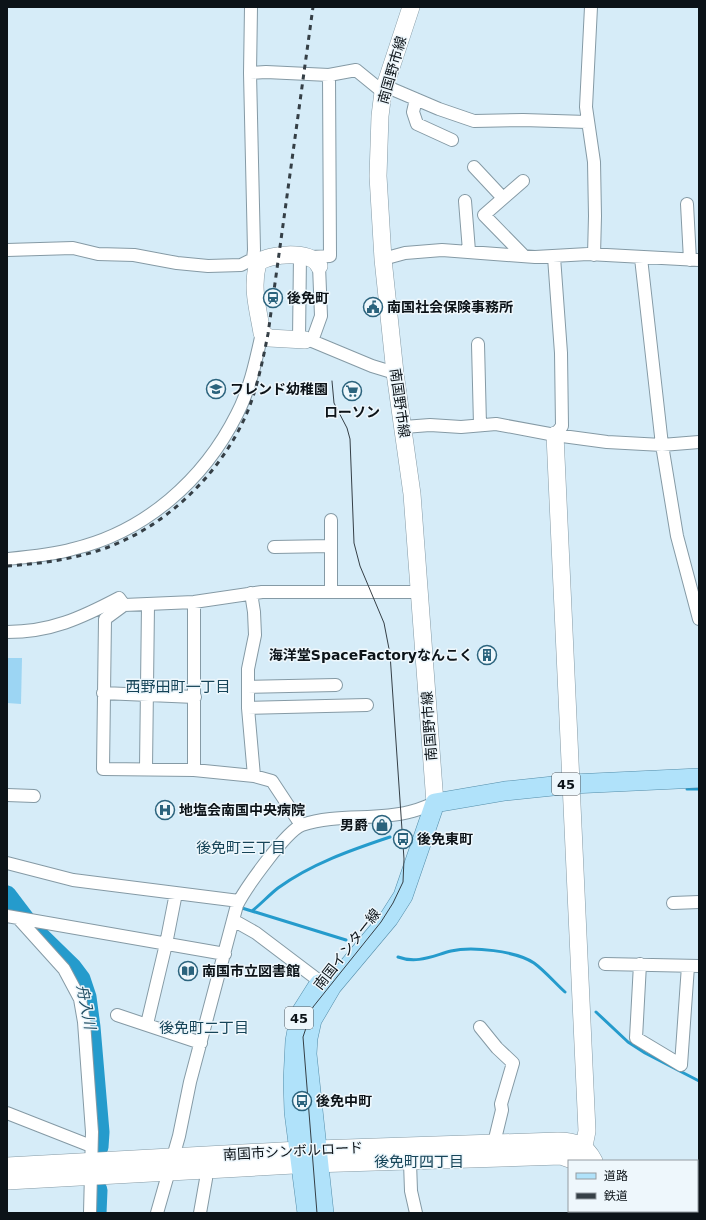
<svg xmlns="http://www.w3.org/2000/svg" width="706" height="1220" font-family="'DejaVu Sans','Noto Sans JP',sans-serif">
  <rect width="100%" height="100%" fill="#d6ecf8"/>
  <path fill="#9cd5f3" d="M7,658H22L21,704L7,703Z"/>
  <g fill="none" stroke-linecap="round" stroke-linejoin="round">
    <path stroke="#259bcc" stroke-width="3" d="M687,789H699
      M242,908L346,940
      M252,911C261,904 269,895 278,888C311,864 351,850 390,837
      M398,957C417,964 432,956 451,951C472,946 516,951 534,963C545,971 555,983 565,992
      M596,1012L628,1042L645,1053L699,1081"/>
    <path stroke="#259bcc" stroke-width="19" d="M7,895L32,928L72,967L81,979L87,997L91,1027L100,1132L99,1147
      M97,1213L98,1190"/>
    <defs>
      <path id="street" d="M591,7L586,107L594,162L595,216L594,255
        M250,73L251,7
        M385,86L439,109L474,121L523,120L587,122
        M416,99L413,112L417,124L452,140
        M474,167L503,198
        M523,181L484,215L524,256
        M465,201L469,251
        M687,204L690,260
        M7,250L73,248L98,254L134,255L177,263L208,266L241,265L253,259L254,250L250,73L266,72L329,75L356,70L383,92
        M312,257L330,256L329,75
        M554,257L561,353L562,426L555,435
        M641,258L662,445L677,536L699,619
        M383,259L405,253L442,250L535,257L588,254L699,260
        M299,339L300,255
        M305,340L312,341L321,316L319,266
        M312,341L372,366L395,373
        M478,344L480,425
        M404,427L430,425L461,427L496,424L555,435L607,442L662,445L699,442
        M331,520V592
        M274,547L331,546
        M7,559C29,557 52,555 73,549C145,532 204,480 237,414C250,389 256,360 262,333
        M251,593L254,612L255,635L248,669V708L254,776
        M7,632C51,632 81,618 119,598L124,605
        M248,687L336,685
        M103,693L195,697
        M248,708L367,705
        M146,768L148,605
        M194,770V602
        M7,795L34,796
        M301,825L272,781L254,776L194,770L103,769L105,619L124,605L194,602L262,592H419
        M7,863L73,880L239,901
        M673,903L699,902
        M7,916L225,954
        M18,918L64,969L80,999L84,1022L92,1132L90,1213
        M233,920L256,933L326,986
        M605,964L699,966
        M640,964L636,1038L681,1065L688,966
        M117,1015L201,1043
        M147,1024L166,944L176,893
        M480,1027L497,1048L513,1063L501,1104L502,1110L494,1143
        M7,1113L91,1146
        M410,1162L411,1191L416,1213
        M697,1203L699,1204
        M157,1213L179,1136L190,1082L237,905C245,889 286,831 302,825C336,813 375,821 409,812C418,810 427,806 435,803
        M200,1213L206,1179"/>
      <path id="secondary" d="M411,7L383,92L380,116L378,176L383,259L395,373L412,494L435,803
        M305,340L269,338L262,333C258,309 251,287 258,263C269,253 313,250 319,266
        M555,435L587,1131L584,1146L575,1160
        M7,1166L317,1149L558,1141C575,1141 586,1145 594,1161
        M7,1181L312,1164L561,1156L575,1161
        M583,1211V1213
        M597,1211L598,1213"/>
      <path id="primary" d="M307,1213L294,1112L293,1081L295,1041L300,1014L319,984
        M324,1213L307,1054L308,1038L312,1020L332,986L389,918L403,896L435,803L505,791L572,784L699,778"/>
    </defs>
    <use href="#street" stroke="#859aa5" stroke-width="14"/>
    <use href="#secondary" stroke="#859aa5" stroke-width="18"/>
    <use href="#primary" stroke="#548da9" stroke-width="20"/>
    <use href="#street" stroke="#fff" stroke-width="12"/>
    <use href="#secondary" stroke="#fff" stroke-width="17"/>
    <use href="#primary" stroke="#b0e2fa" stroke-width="19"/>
    <path stroke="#353f46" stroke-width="1" d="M317,1213L303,1037L313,1007L381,922L393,903L403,882L404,859L390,654L384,623L360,566L354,543L350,439L347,428L334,403L332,381"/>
    <path stroke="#353f46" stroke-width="3" stroke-dasharray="5 5" stroke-linecap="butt" d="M7,566C37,564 68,560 97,551C164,530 223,473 249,408C258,384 263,359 268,334L313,7"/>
  </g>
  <defs>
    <symbol id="station-ring" viewBox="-11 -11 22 22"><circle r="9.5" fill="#eef7fc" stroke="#2b637d" stroke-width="1.5"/><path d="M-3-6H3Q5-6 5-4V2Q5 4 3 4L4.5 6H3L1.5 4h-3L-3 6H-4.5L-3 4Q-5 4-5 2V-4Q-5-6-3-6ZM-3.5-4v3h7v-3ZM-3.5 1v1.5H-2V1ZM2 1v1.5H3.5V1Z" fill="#2b637d"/></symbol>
    <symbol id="civic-ring" viewBox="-11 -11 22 22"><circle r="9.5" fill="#eef7fc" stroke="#2b637d" stroke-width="1.5"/><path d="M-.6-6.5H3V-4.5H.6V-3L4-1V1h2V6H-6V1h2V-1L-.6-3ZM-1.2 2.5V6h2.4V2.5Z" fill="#2b637d"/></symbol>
    <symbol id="school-ring" viewBox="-11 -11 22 22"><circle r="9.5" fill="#eef7fc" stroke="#2b637d" stroke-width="1.5"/><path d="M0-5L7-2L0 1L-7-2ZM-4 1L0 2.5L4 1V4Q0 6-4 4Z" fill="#2b637d"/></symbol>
    <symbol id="supermarket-ring" viewBox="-11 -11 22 22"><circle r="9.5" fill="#eef7fc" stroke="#2b637d" stroke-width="1.5"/><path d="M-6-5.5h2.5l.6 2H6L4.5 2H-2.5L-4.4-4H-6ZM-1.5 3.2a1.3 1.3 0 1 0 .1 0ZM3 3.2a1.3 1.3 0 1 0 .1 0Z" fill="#2b637d"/></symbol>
    <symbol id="building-ring" viewBox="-11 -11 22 22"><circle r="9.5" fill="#eef7fc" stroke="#2b637d" stroke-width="1.5"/><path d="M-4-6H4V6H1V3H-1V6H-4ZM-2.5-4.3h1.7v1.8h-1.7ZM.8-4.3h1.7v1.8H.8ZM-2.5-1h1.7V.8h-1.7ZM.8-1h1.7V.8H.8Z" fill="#2b637d"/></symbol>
    <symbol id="hospital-ring" viewBox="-11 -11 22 22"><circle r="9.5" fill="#eef7fc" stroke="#2b637d" stroke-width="1.5"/><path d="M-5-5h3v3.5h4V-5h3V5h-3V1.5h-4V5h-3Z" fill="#2b637d"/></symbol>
    <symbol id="shop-ring" viewBox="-11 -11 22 22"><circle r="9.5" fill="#eef7fc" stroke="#2b637d" stroke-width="1.5"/><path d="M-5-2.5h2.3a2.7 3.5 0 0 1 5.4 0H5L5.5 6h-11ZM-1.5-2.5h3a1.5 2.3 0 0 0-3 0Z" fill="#2b637d"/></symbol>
    <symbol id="bus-ring" viewBox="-11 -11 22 22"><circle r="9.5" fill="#eef7fc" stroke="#2b637d" stroke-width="1.5"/><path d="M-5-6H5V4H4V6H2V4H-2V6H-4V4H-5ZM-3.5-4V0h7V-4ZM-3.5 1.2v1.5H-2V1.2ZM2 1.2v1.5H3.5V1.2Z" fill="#2b637d"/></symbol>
    <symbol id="library-ring" viewBox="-11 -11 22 22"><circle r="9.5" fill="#eef7fc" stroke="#2b637d" stroke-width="1.5"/><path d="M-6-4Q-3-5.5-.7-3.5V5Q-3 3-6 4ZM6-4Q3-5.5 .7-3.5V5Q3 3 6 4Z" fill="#2b637d"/></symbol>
  </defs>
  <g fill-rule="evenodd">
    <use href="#station-ring" x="262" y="287" width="22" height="22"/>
    <use href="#civic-ring" x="362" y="296" width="22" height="22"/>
    <use href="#school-ring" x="205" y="378" width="22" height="22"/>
    <use href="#supermarket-ring" x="341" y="380" width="22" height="22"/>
    <use href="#building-ring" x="476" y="644" width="22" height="22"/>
    <use href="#hospital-ring" x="154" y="799" width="22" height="22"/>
    <use href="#shop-ring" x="371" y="814" width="22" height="22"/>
    <use href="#bus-ring" x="392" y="828" width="22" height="22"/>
    <use href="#library-ring" x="177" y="960" width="22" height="22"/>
    <use href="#bus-ring" x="291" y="1090" width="22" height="22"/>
  </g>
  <g text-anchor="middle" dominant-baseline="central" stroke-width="3" stroke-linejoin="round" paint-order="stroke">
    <g fill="#eef7fc" stroke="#50575c" stroke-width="1">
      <rect x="552" y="773" width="28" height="22" rx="3"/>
      <rect x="285" y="1007" width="28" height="22" rx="3"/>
    </g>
    <g font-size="13" font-weight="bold" fill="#0c1318">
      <text x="566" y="784">45</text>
      <text x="299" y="1018">45</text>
    </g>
    <g font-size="14" fill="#0c1318" stroke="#eef7fc">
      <text transform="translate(392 70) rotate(-74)">南国野市線</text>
      <text transform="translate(400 403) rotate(82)">南国野市線</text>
      <text transform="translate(429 726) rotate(-94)">南国野市線</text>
      <text transform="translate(347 949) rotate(-52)">南国インター線</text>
      <text transform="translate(293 1151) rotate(-3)">南国市シンボルロード</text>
    </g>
    <g font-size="14" font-weight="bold" fill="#0c1318" stroke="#eef7fc" text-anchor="start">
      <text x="287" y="298">後免町</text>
      <text x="387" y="307">南国社会保険事務所</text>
      <text x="230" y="389">フレンド幼稚園</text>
      <text x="352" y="412" text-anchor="middle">ローソン</text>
      <text x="473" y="655" text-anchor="end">海洋堂SpaceFactoryなんこく</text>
      <text x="179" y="810">地塩会南国中央病院</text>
      <text x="368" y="825" text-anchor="end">男爵</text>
      <text x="417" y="839">後免東町</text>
      <text x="202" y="971">南国市立図書館</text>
      <text x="316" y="1101">後免中町</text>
    </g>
    <g font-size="15" fill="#164458" stroke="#eef7fc">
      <text x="178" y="687">西野田町一丁目</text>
      <text x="241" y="848">後免町三丁目</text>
      <text x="204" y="1028">後免町二丁目</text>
      <text x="419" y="1162">後免町四丁目</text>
    </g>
    <g font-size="15" font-style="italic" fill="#214e63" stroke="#eef7fc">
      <text transform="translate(86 1007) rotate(79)">舟入川</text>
    </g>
  </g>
  <rect width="706" height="1220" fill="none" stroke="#0c1318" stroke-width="16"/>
  <rect x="568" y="1160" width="130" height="52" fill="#eef7fc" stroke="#949ca1"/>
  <rect x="576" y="1173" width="20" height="6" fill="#b0e2fa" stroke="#949ca1"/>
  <text x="604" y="1180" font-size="12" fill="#0c1318">道路</text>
  <rect x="576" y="1193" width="20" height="6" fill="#353f46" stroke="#949ca1"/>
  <text x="604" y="1200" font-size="12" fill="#0c1318">鉄道</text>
</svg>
